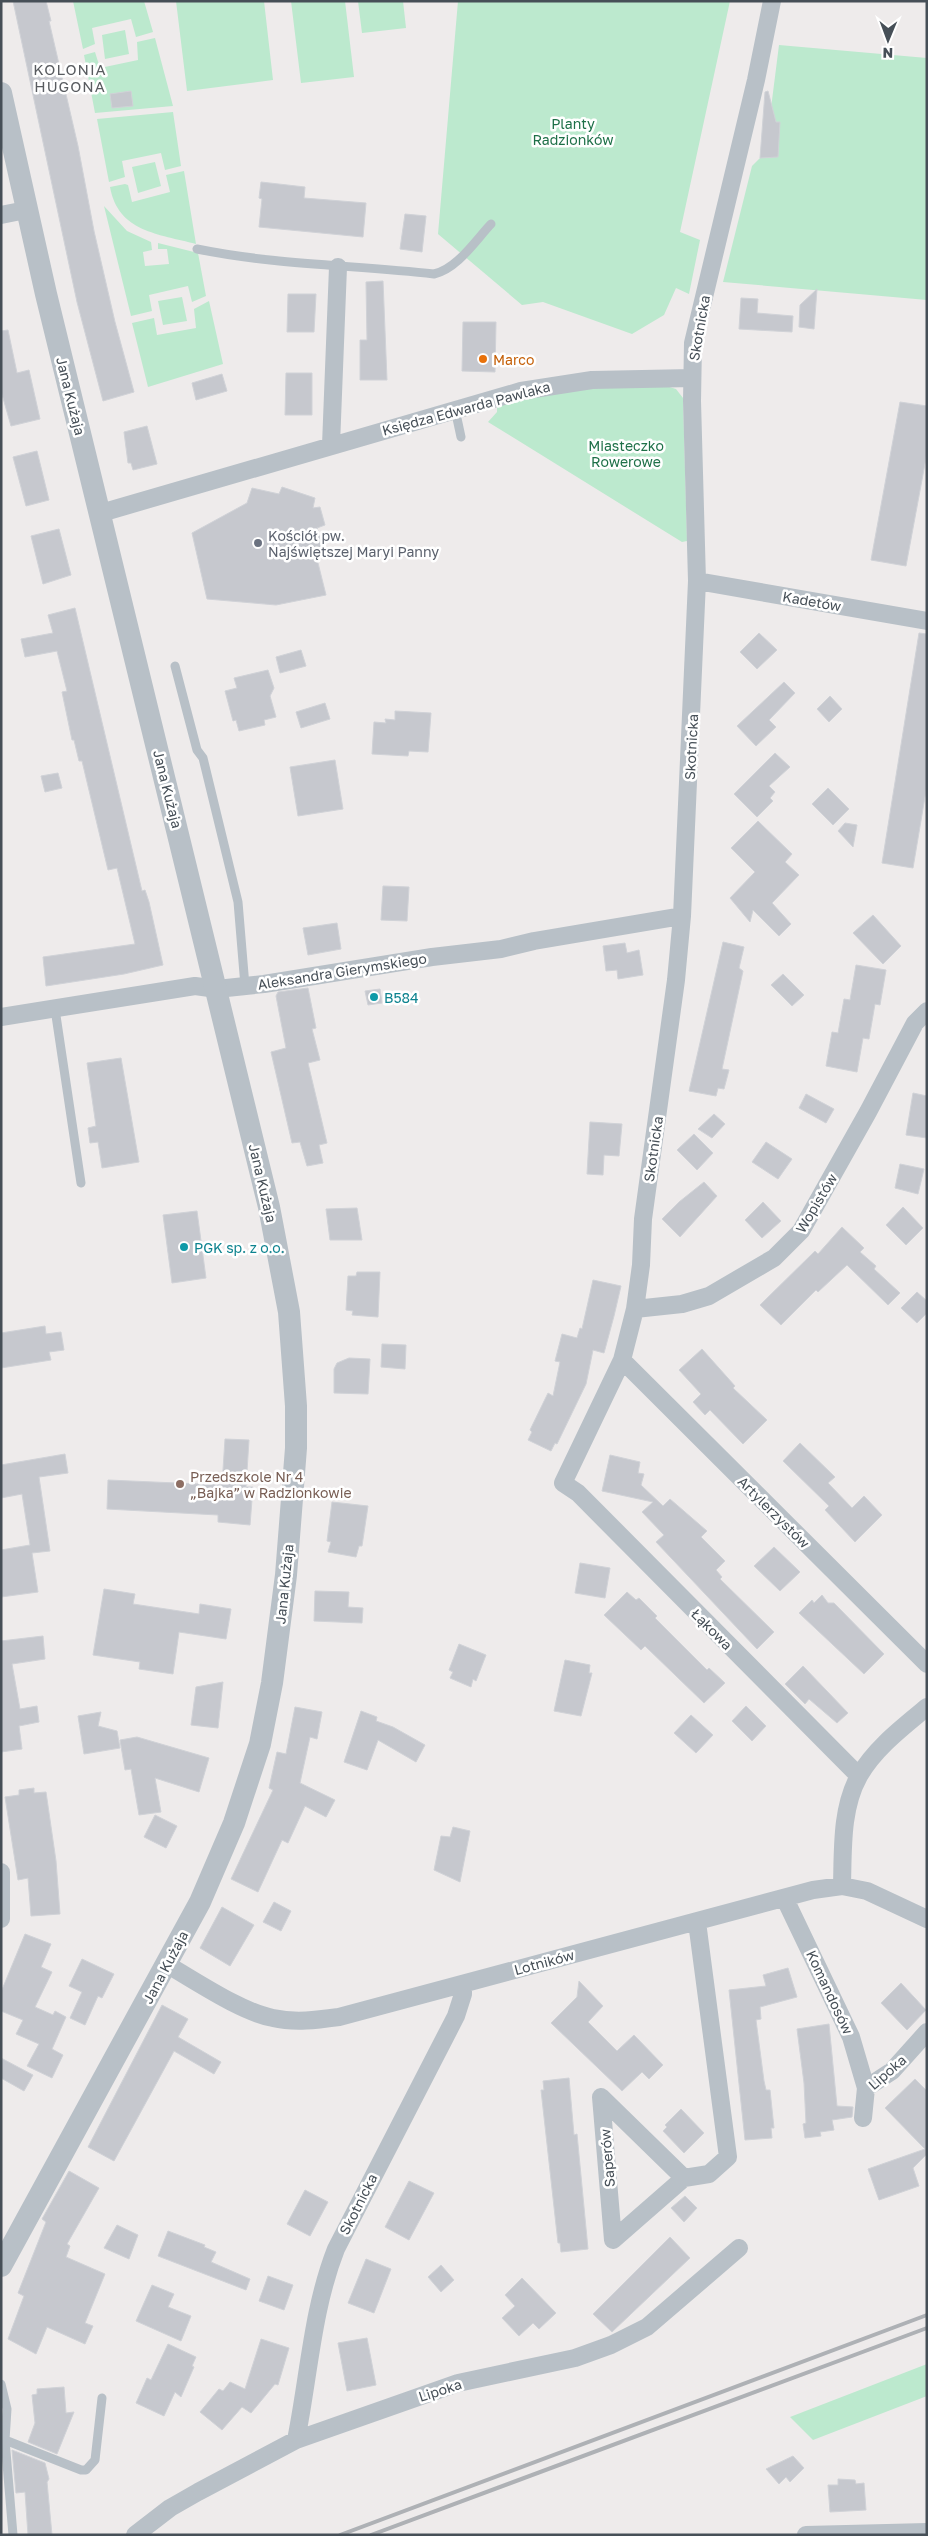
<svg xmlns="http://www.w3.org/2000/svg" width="928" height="2536" font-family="'Golos Text',sans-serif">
  <rect width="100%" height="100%" fill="#eeebeb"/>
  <path fill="#bce9ce" d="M73,1H144L153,32L136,37L131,19L92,28L95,44L83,49Z
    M176,1H264L273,80L187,91Z
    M291,1H345L354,77L301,83Z
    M358,1H403L406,28L362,33Z
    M458,1H730L680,232L700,240L689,294L676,288L664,315L632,334L543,302L522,305L438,234Z
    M125,30L129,54L105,59L102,35Z
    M155,38L173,106L95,113L84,55L95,52L100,68L138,60L137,42Z
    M779,45L927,58V300L723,282L752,166L760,158L762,140L770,116Z
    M173,112L181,166L165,170L161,153L122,161L125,177L109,182L97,119Z
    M155,162L161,186L138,193L132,167Z
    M184,171L196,244C159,234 118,232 110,187L125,184L128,185L132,202L170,192L166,175Z
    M104,206L127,231L151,242L152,250L143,252L145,266L169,264L167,249H158V243L198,253L206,296L192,302L188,286L149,295L152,311L131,316Z
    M182,297L187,321L163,325L158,301Z
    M209,301L223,364L148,387L132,323L154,318L157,335L196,328L194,309Z
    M666,386L676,389L683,398L687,541L682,542L488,422L497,412V406L550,394L601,387Z
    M927,2364V2396L813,2440L790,2417Z"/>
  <path fill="#c6c8ce" stroke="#d0d2d7" d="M13,1H46L51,21H49L78,146L94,231L115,322L134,392L103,401L77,302Z
    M131,91L133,106L112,108L110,94Z
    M768,91L776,122H780L778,157L760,158L765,92Z
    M261,182L305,187L304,198L366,203L363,237L259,227L262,199L259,198Z
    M405,214L426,216L422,252L400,249Z
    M383,281L387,380H360V340H367L366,282Z
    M817,289L814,329L799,327L800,305Z
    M288,294H316L314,332H287Z
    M741,298L758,299L757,313L793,316L792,332L739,329Z
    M463,322H496L495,372L462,371Z
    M8,330L17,373L29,370L40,419L11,426L1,391V331Z
    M286,373H312V415H285Z
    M222,374L227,391L196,400L192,383Z
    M900,402L927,406V453L906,566L871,560Z
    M147,426L157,464L133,470L131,463H128L124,432Z
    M37,451L49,500L26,506L13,457Z
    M282,487L315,498L313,508L320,507L325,525L317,528L324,552L316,555L326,595L276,605L207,599L192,533L247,503L252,488L279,494Z
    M59,529L71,575L43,584L31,536Z
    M75,608L142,891L145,890L149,902L163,965L124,974L46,986L43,957L135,944L117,868L108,870L82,761H79L74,740H72L62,692L67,691L57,651L25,657L21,639L53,633L48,615Z
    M759,633L777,650L757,669L740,652Z
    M919,633L927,634V785L913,868L882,863Z
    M301,650L306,666L280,673L276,657Z
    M268,670L274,688L270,696L276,717L264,720L265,725L239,731L236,720L233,721L225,691L237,688L234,678Z
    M784,682L795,693L769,720L776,727L756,746L737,726Z
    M830,696L842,709L829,722L817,709Z
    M325,703L330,719L301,728L296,712Z
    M395,711L431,713L428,752L409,751L408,756L372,754L374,722L386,723L385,719L395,720Z
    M775,753L790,767L769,786L775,792L770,798L773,801L757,817L734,794Z
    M335,760L343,809L298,816L290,767Z
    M58,773L62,788L45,792L41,776Z
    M828,788L849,809L833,825L812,804Z
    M758,821L792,854L785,862L799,875L772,903L791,924L779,936L753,910L750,922L730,898L755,872L731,848Z
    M845,823L857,825L853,847L838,831Z
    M383,886L409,887L407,921L381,920Z
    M873,915L901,946L883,964L853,933Z
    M337,923L341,949L308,955L303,928Z
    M723,942L744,947L739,968L743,971L722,1069L729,1070L724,1089L718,1088L716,1096L689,1091Z
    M625,943L627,953L639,950L643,975L618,979L617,970L606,971L603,946Z
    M856,965L886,970L880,1005L875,1004L869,1039L863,1038L857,1072L826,1066L832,1032L838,1033L844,999L850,1000Z
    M783,974L804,995L792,1006L771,985Z
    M308,988L316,1028L312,1029L320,1060L308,1063L327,1143L319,1145L323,1163L307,1166L300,1142L292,1143L271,1052L286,1048L276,996L278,992Z
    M380,989L382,1003L368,1005L365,991Z
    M121,1058L139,1162L102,1168L98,1142L90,1143L88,1128L96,1126L87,1063Z
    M913,1093L927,1096V1138L906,1135Z
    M806,1094L834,1109L826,1123L799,1108Z
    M714,1114L725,1124L712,1138L698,1129Z
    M590,1122L622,1124L619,1156L604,1155L603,1175L587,1174Z
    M694,1134L713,1153L697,1170L677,1150Z
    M766,1142L792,1159L778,1179L752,1162Z
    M900,1164L924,1169L918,1194L895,1188Z
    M704,1182L717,1196L680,1237L662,1219L679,1202Z
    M763,1202L781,1221L762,1238L745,1220Z
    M903,1207L923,1228L906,1245L886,1225Z
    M357,1208L362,1240H330L326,1209Z
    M197,1211L206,1278L172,1283L163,1215Z
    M842,1227L864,1248L860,1252L876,1266L874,1269L900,1293L888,1305L847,1265L818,1292L816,1290L781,1325L760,1305L815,1251L818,1254Z
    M357,1272H380L378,1317L352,1315L353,1311L346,1310L348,1276H356Z
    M593,1280L621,1286L614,1316L604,1353L593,1350L586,1384L557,1444L555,1443L551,1451L528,1440L532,1432L530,1430L548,1393L553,1396L560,1362L555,1361L562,1334L577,1338L580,1328L582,1329Z
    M917,1292L927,1301V1313L917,1323L901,1308Z
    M45,1326L46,1334L61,1332L64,1350L49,1352L51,1360L1,1368V1333Z
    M382,1344L406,1345L405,1369L381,1367Z
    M702,1349L735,1386L733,1388L767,1420L743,1444L710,1410L705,1415L693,1402L701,1394L679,1370Z
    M349,1358L370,1359L368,1394L334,1393V1369L337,1363Z
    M225,1439L249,1440L246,1487H253L250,1525L218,1522V1515L107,1509L108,1480L222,1485Z
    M800,1443L835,1477L828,1483L852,1508L864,1496L882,1515L855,1542L825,1510L829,1506L783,1461Z
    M65,1454L68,1473L39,1477L50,1551L32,1553L38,1592L1,1597V1550L30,1545L22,1494L1,1498V1465Z
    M610,1455L640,1462L638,1473L644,1474L641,1485L663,1506L670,1499L707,1531L701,1537L725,1561L716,1570L722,1577L720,1579L774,1632L757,1649L656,1542L664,1535L642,1512L653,1502L602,1491Z
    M332,1502L368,1506L362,1546H359L356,1557L328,1552L331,1542L327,1541Z
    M774,1547L800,1572L780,1591L754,1566Z
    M580,1563L610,1568L605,1598L575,1593Z
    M104,1589L135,1594L133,1604L199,1614L200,1604L231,1609L226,1639L179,1632L173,1674L139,1669L140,1662L93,1655Z
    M315,1591L349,1592L348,1607L363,1608L362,1623L314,1621Z
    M627,1592L636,1600L639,1598L657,1616L655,1618L707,1670L709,1668L725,1683L704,1703L645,1646L641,1650L604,1615Z
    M822,1595L828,1603H834L884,1654L864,1674L799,1613L812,1600L814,1603Z
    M43,1636L45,1659L12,1664L20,1709L37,1706L39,1722L19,1726L22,1749L1,1752V1641Z
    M459,1644L486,1655L476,1681L473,1679L471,1687L450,1678L453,1672L449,1670Z
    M565,1660L590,1665L589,1673H592L581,1716L554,1711Z
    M803,1666L848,1713L837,1723L809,1699L805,1704L785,1684Z
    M223,1682L218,1728L191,1725L196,1687Z
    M746,1706L766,1726L752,1741L732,1721Z
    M295,1707L322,1712L317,1739L310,1737L300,1783L335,1800L326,1817L305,1806L288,1843L282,1840L258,1892L231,1879L273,1790L269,1788L277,1752L286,1754Z
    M361,1711L377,1717L376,1721L393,1727L425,1745L416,1762L378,1740L367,1770L344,1762Z
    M101,1712L98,1726L117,1731L120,1748L84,1754L78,1716Z
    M691,1715L713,1735L696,1753L674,1733Z
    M137,1737L209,1758L199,1792L155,1778L161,1812L139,1815L131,1769L125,1770L120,1740Z
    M34,1788V1793L46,1792L56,1861L60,1914L31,1916L28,1878L18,1880L5,1797L19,1795V1790Z
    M155,1815L177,1826L166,1848L144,1837Z
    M453,1827L470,1831L460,1882L434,1870L441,1836L450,1837Z
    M274,1902L291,1911L281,1931L263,1922Z
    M222,1907L254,1925L230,1966L200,1948Z
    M25,1934L51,1944L41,1967L52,1972L35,2007L53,2015L55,2011L66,2017L52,2049L63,2055L52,2078L27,2066L39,2044L16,2034L23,2020L1,2011V1992Z
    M82,1959L114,1974L102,1998L98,1996L85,2025L70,2018L82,1992L69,1986Z
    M788,1968L797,1997L760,2007L761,2019L756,2020L764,2081L766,2090H770L774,2128H771L772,2138L745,2140L729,1990L766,1986L763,1975Z
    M579,1981L603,2006L588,2022L617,2051L634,2035L663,2065L649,2079L642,2072L622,2091L551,2023L577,1997Z
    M901,1983L926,2010L907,2030L881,2003Z
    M162,2005L188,2019L178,2037L221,2062L214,2074L174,2051L114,2161L88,2147Z
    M829,2024L837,2106L853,2107L852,2117L832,2120L834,2130L820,2132L821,2136L805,2138L803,2124L806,2123L804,2083L797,2029Z
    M1,2058L33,2075L24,2091L1,2078Z
    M569,2078L574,2135L577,2134L588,2249L561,2252L560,2243H558L541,2090H544L543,2081Z
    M915,2079L927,2091V2154L913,2168L919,2186L879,2200L868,2169L925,2149L885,2108Z
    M681,2109L704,2133L684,2153L663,2131L667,2127L665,2125Z
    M69,2171L99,2188L67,2244L70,2246L66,2257L105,2274L85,2323L93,2326L85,2344L47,2327L36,2354L8,2339L24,2296L18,2293L46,2222L42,2219Z
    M409,2181L434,2193L409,2240L385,2227Z
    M305,2190L328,2202L310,2236L287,2224Z
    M685,2196L697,2208L684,2222L671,2208Z
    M117,2225L138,2235L129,2259L104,2248Z
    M168,2231L205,2245L204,2247L216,2252L211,2262L250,2279L246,2290L158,2256Z
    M670,2237L690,2258L612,2332L593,2314Z
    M366,2259L391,2269L374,2313L348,2303Z
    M441,2265L454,2280L441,2292L428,2277Z
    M268,2276L293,2285L284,2310L259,2301Z
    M522,2278L556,2313L539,2329L533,2323L519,2336L502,2318L515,2306L505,2295Z
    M152,2285L174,2294L168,2307L191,2316L181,2341L136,2321Z
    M367,2338L376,2385L347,2391L338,2343Z
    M261,2339L289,2348L278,2385L275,2384L251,2413L242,2407L222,2430L200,2412L219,2389L223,2391L230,2382L245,2389Z
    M168,2344L196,2357L192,2366L194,2367L181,2397L175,2392L164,2416L136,2403L147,2378L151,2380Z
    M64,2387L66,2413L74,2412L57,2454L28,2442L35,2423L32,2395L37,2394V2389Z
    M12,2450L45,2463L49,2479L47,2482L52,2535H28L25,2492L16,2493Z
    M793,2456L804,2468L790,2482L786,2477L779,2484L766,2469Z
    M838,2479L855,2480L856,2484L864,2483L866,2510L830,2512L828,2485H838Z"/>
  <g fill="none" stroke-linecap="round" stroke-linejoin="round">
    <path stroke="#b8c0c7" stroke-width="9" d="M197,249C275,265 355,265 434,274C457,269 475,241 491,224
      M455,409L461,437
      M175,666L197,750L203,758L238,902L245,986
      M55,1009L81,1183
      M1,2384L7,2409L5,2440L13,2535
      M5,2440L81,2470H86L95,2460L102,2398"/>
    <path stroke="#b8c0c7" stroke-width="18" d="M772,1L756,80L693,343L692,401L697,581L682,916L676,980L643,1219L641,1265L635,1309L622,1360L563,1483L578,1493L859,1776
      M1,215L26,210
      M331,445L338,267
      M101,513L521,391L592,380L692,378
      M697,581L927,621
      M1,1017L195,986L217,989L264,984L432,957L501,949L534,941L682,916
      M635,1309L682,1304L709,1296L774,1258L801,1231L868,1112L915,1023L927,1011
      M622,1360L927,1664
      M1,1872V1919
      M842,1886C843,1850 841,1808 859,1776C875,1748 903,1727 927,1707
      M785,1899L851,2037L866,2088L863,2118
      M166,1964C196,1981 241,2012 273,2018C295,2023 317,2020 339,2017L813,1890L842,1886L867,1891L927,1919
      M866,2088L892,2071L927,2032
      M601,2097L613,2240L684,2178L709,2174L728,2157L697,1922
      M601,2097L684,2178
      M296,2440C309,2376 312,2310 336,2249L456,2016L463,1994V1984
      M135,2535L170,2508L198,2492L296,2440L458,2383L575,2358L611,2345L647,2327L739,2248
      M806,2535L927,2532"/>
    <path stroke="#b8c0c7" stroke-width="22" d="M1,93L46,294L269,1207L289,1312L296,1406V1448L286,1575L272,1683L260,1744L234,1823L200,1902L1,2266"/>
    <path stroke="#aeb1b5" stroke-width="4" d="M340,2535L927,2315
      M371,2535L927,2328"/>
  </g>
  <circle fill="#e8710a" stroke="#fff" stroke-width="2" cx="483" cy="359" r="5"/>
  <circle fill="#6b7280" stroke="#fff" stroke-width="2" cx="258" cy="543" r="5"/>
  <g fill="#0f9aa8" stroke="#fff" stroke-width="2">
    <circle cx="374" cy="997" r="5"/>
    <circle cx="184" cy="1247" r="5"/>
  </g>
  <circle fill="#8d6e63" stroke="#fff" stroke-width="2" cx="180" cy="1484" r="5"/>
  <g text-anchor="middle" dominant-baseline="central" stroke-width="5" stroke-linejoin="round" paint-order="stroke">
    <g font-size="14" fill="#1e7048" stroke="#fff">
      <text x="573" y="123">Planty<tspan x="573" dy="16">Radzionków</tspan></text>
      <text x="626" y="445">Miasteczko<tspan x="626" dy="16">Rowerowe</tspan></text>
    </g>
    <g font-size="14" fill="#464f57" stroke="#fff">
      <text transform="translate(699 328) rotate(-80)">Skotnicka</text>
      <text transform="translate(71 396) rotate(76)">Jana Kużaja</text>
      <text transform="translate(466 408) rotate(-15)">Księdza Edwarda Pawlaka</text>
      <text transform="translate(812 601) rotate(10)">Kadetów</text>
      <text transform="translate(691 747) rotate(-87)">Skotnicka</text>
      <text transform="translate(168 789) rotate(76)">Jana Kużaja</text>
      <text transform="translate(342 971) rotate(-9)">Aleksandra Gierymskiego</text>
      <text transform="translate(653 1149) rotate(-82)">Skotnicka</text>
      <text transform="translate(263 1183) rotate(77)">Jana Kużaja</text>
      <text transform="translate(816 1203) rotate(-59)">Wopistów</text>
      <text transform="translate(774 1512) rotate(45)">Artylerzystów</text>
      <text transform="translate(284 1584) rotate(-84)">Jana Kużaja</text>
      <text transform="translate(712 1629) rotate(45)">Łąkowa</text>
      <text transform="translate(544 1962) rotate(-15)">Lotników</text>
      <text transform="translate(165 1967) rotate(-62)">Jana Kużaja</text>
      <text transform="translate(830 1992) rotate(65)">Komandosów</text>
      <text transform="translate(887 2072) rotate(-41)">Lipoka</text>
      <text transform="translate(607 2158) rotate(-95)">Saperów</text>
      <text transform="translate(358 2204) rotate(-63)">Skotnicka</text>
      <text transform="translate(440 2390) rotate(-18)">Lipoka</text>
    </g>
    <g font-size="14" fill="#c56008" stroke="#fff" text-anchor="start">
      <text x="493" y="359">Marco</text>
    </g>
    <g font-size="14" fill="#5b616d" stroke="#fff" text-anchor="start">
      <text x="268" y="535">Kościół pw.<tspan x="268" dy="16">Najświętszej Maryi Panny</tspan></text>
    </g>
    <g font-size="14" fill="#0d838f" stroke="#fff" text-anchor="start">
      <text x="384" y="997">B584</text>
      <text x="194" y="1247">PGK sp. z o.o.</text>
    </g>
    <g font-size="14" fill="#785e54" stroke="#fff" text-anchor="start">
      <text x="190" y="1476">Przedszkole Nr 4<tspan x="190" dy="16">„Bajka” w Radzionkowie</tspan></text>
    </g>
    <g font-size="15" letter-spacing="1" fill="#595c60" stroke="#fff">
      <text x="70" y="69">KOLONIA<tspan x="70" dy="17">HUGONA</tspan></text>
    </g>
  </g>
  <rect width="928" height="2536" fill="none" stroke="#464f57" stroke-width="5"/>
  <g transform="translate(888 40) rotate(181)" stroke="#ffffff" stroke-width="4" paint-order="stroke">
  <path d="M0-4L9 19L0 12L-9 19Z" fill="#464f57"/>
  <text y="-8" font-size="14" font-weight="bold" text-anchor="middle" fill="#464f57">N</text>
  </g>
</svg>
